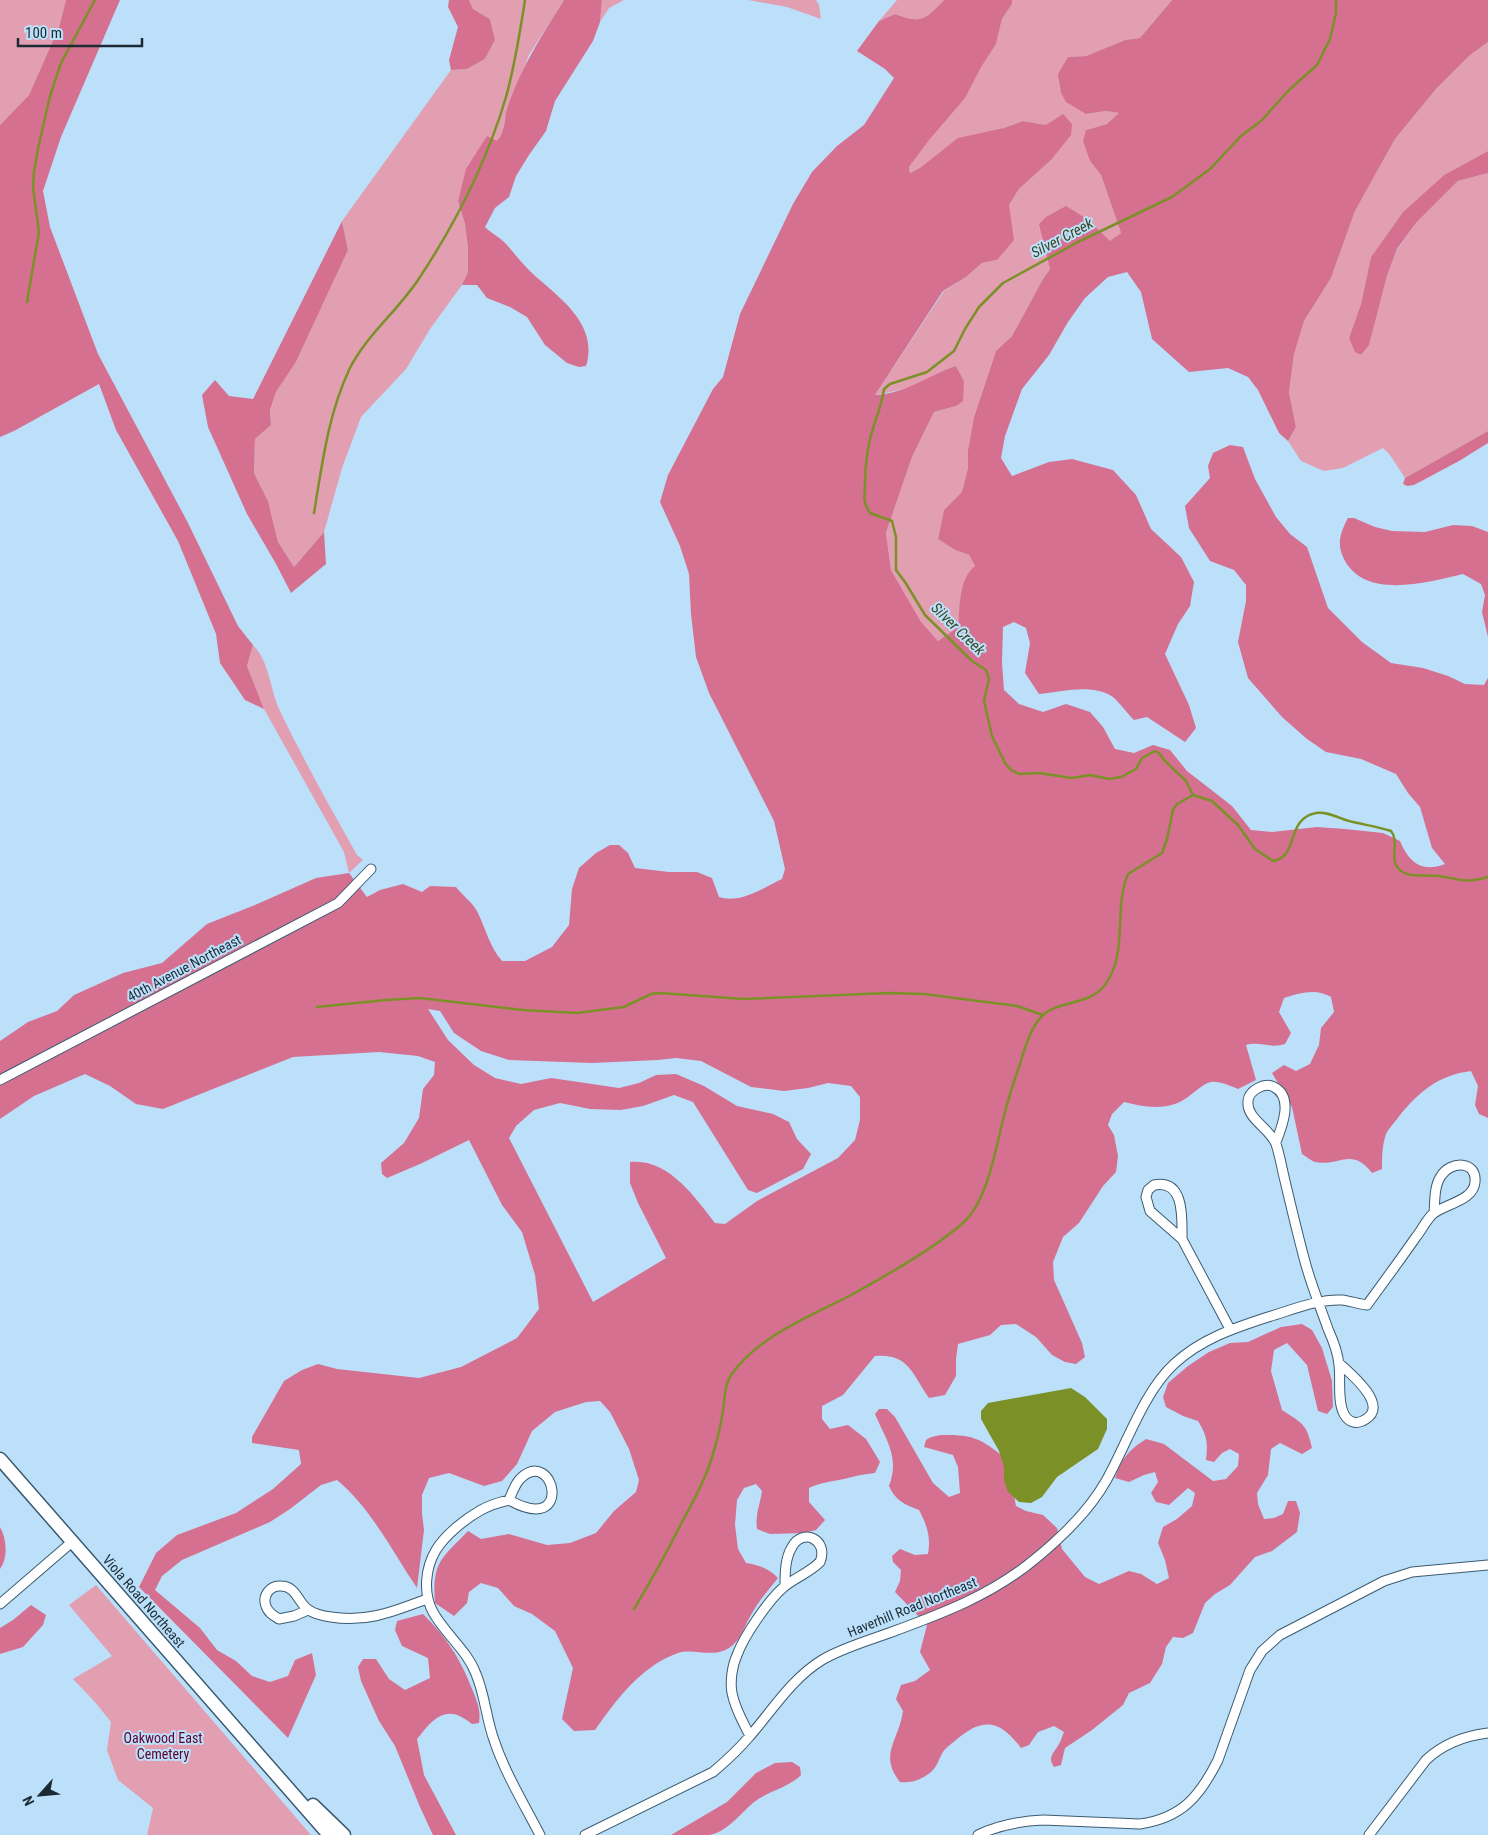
<svg xmlns="http://www.w3.org/2000/svg" width="1488" height="1835" font-family="'Roboto Condensed',sans-serif">
  <rect width="100%" height="100%" fill="#bce0fa"/>
  <path fill="#e29fb2" d="M0,0H66L59,27L29,95L0,125Z
    M469,0H564L529,55L505,118L502,136L462,188L458,201L465,224L468,248V272L462,285L430,329L406,369L361,417L342,468L324,532L294,567L278,542L268,501L254,473L255,439L271,425L270,410L276,392L296,362L348,250L342,221L451,70L467,69L485,59L495,40L490,19L473,9Z
    M602,0H624L609,8L600,22Z
    M748,0H816L819,5L821,19L787,7Z
    M897,0H944C925,20 922,24 895,14L879,21Z
    M1012,0H1172L1140,38L1125,40L1086,56L1068,57L1086,114L1106,111L1120,113L1107,124L1086,130L1090,161L1101,175L1121,233L1110,242L1087,219L1040,224L1050,269L1043,279L1012,336L996,351L974,417L968,450V468L962,493L944,510L938,539L955,550L969,555L975,566L961,592L958,627L938,641L921,623L891,570L886,533L912,457L934,412L956,406L964,381L956,366C944,370 933,377 920,383C906,389 891,392 875,395L944,291L966,277L982,263L997,260L1009,205L1019,189L1051,160L1046,125L1023,121L1004,128L910,173L909,167L996,44L1002,19L1012,4Z
    M1488,42V151L1444,175L1403,212L1371,257L1361,304L1349,338L1361,355L1369,344L1387,276L1397,250L1416,223L1458,181L1488,173V431L1405,478L1390,455L1383,448L1343,468L1324,471L1301,461L1288,441L1296,427L1289,392L1294,353L1304,321L1331,278L1355,211L1395,139L1436,89L1469,56Z
    M253,645C269,661 270,688 279,709C303,759 330,807 357,855L363,860L349,873L344,852L264,709L247,666Z
    M96,1585L311,1835H147L153,1808L118,1780L107,1750L111,1722L95,1702L73,1679L112,1656L69,1605Z"/>
  <path fill="#d57091" fill-rule="evenodd" d="M66,0H120L61,137L43,191L50,227L98,354L188,523L238,626L253,645L247,666L264,709L245,700L220,663L216,634L178,541L116,430L99,384L14,431L0,437V125L29,95L59,27Z
    M449,0H469L473,9L490,19L495,40L485,59L467,69L451,70L449,60L458,27L448,7Z
    M564,0H602L600,22L593,41L555,101L546,131L529,155L516,176L509,197L495,208L485,227C491,233 500,237 506,244C515,254 523,265 534,275C560,298 599,325 586,366L579,367L567,363L545,345L527,317L510,307L487,298L477,285H462L468,272V248L465,224L458,201L466,169L487,136L497,141C505,133 504,120 507,109C521,67 541,37 564,0Z
    M944,0H1012V4L1002,19L996,44L981,67L965,98L929,140L909,167L910,173L920,168L958,138L1004,128L1023,121L1046,125L1063,114L1072,124L1071,135L1051,160L1019,189L1009,205L1014,240L997,260L982,263L966,277L943,291L875,395C905,394 929,375 956,366L964,381L963,401L956,406L934,412L912,457L886,533L891,570L921,622L938,641L958,627C960,607 958,580 975,566L969,555L955,550L938,539L944,510L962,492L968,468V450L974,417L996,351L1012,336L1043,279L1050,269L1039,224L1046,217L1066,206L1087,219L1110,241L1121,233L1101,175L1090,161L1083,141L1086,130L1107,124L1119,113L1106,111L1086,114L1066,102L1061,93L1058,74L1068,57L1086,56L1125,40L1140,38L1172,0H1488V42L1469,56L1436,89L1395,139L1355,211L1331,278L1304,321L1294,354L1289,392L1296,427L1288,441L1279,433L1258,390L1248,377L1228,368L1189,372L1152,339L1141,292L1127,272L1108,277L1085,298L1068,322L1049,355L1022,389L1005,436L1001,458L1012,476L1049,462L1072,459L1113,470L1136,495L1151,529L1181,557L1194,582L1190,606L1178,624L1165,654L1189,705L1196,728L1185,742L1147,717L1134,720C1128,714 1118,701 1113,697C1093,683 1061,692 1039,694L1025,673L1030,643L1026,628L1014,622L1003,627L1002,663L1004,690L1019,704L1043,712L1066,704L1090,712L1103,727L1115,749L1134,753L1153,745L1170,750L1187,771L1232,806L1251,830L1272,832L1317,827L1345,829L1383,833L1400,841C1409,863 1422,873 1445,864L1432,848L1420,807L1408,793L1396,774L1361,759L1326,752L1307,739L1282,717L1248,678L1238,642L1246,601V585L1234,570L1210,561L1189,528L1185,506L1210,478L1208,466L1213,453L1230,445L1243,447L1255,479L1276,517L1290,534L1307,547L1328,608L1362,642L1391,663L1423,668L1448,676L1465,684L1484,685L1488,678V1118L1479,1114L1475,1105L1478,1086L1471,1071C1439,1075 1420,1091 1400,1115C1396,1121 1389,1128 1386,1134C1382,1146 1382,1157 1382,1169L1372,1173C1352,1146 1339,1167 1315,1162C1311,1161 1306,1156 1302,1154L1292,1107L1272,1073L1284,1065L1296,1071L1310,1064L1319,1045L1321,1028L1334,1012L1331,997C1316,988 1300,993 1284,998L1279,1012L1291,1033L1285,1044C1270,1049 1261,1041 1246,1045L1256,1080L1238,1089C1230,1086 1220,1081 1211,1082C1202,1084 1193,1094 1185,1099C1167,1111 1143,1107 1124,1102L1112,1114L1108,1125L1114,1135L1118,1156L1116,1172L1103,1186L1079,1223L1063,1237L1053,1262L1054,1280L1082,1343L1085,1357L1076,1364L1065,1362L1052,1355L1036,1337L1016,1324L1001,1325L990,1335L958,1344L956,1359V1376L945,1395L929,1398C912,1374 909,1353 875,1356L843,1395L822,1406V1419L830,1429L848,1425L866,1439L880,1462L875,1473C864,1474 855,1476 844,1479C830,1482 822,1482 809,1488V1502L825,1520L816,1530L803,1533L770,1534L757,1529C755,1515 760,1505 762,1491L756,1484L744,1488L737,1500L735,1525L738,1549L746,1563C759,1565 768,1568 778,1578C768,1590 758,1602 751,1615C746,1623 742,1635 736,1642C718,1662 696,1647 678,1653C641,1666 617,1699 595,1730L574,1731L562,1719L573,1668L555,1631L532,1614L514,1606L498,1588L481,1583L469,1592L467,1603L454,1616L435,1603C432,1562 441,1559 468,1531L481,1539L509,1534L547,1545L570,1543L596,1533L614,1511L636,1492L639,1480L629,1449L610,1412L600,1401L586,1402L555,1412L532,1431L517,1464L502,1481L484,1486L449,1473L429,1478L422,1495V1514L424,1530L417,1588C392,1551 371,1508 337,1480L321,1485L290,1509L270,1522L182,1560L162,1576L155,1590L200,1628L217,1650L236,1661L252,1676L270,1682L288,1676L295,1660L312,1653L316,1675L288,1738L139,1587L156,1553L177,1535L236,1513L273,1489L301,1464L299,1450L252,1443V1437L284,1381L302,1370L318,1364L337,1369L419,1378L461,1367L517,1338L539,1309L535,1275L522,1232L502,1205L469,1140L420,1164L387,1178L382,1174L381,1163L404,1143L419,1118L423,1089L434,1075L435,1062L418,1056L379,1052L293,1057L163,1109L136,1104L110,1086L85,1074L34,1096L0,1119V1041L28,1022L57,1011L74,995L123,973L162,963L207,924L255,905L316,878L349,873L367,897L380,890L403,884L422,892L430,886L456,887C462,895 472,902 477,911C486,929 489,946 502,961H525L552,947L569,925L572,889L579,868L596,853L610,845H619L628,853L635,868L669,872H697L712,878L719,897C740,904 763,888 782,879L785,869L774,821L709,693L696,657L691,614L689,574L680,546L660,502L668,475L713,389L723,377L740,314L793,204L812,172L837,146L864,125L894,78L885,69L857,51L879,21L895,14C922,24 925,20 944,0ZM428,1009L440,1011L454,1033L481,1051L509,1060L592,1063L658,1060L676,1058L701,1061L751,1087L784,1091L808,1088L828,1083L851,1086L860,1097V1120L855,1140L838,1158L757,1201L725,1224L715,1223C694,1196 668,1158 630,1162V1183L638,1203L666,1258L593,1302L509,1138L516,1126L534,1110L560,1103L590,1109L621,1110L643,1106L674,1095L693,1102L748,1190L757,1193L803,1169L811,1154L797,1139L789,1122L773,1114L737,1106L704,1086L676,1074L656,1075L639,1083L619,1088L551,1078L521,1084L495,1078L474,1065L448,1040Z
    M1488,151V173L1458,181L1416,223L1397,249L1387,276L1369,345L1361,355L1355,352L1349,338L1361,304L1371,257L1403,212L1444,175Z
    M342,221L348,250L296,362L276,392L270,410L271,425L255,439L254,473L268,501L278,542L294,567L324,532L326,564L291,593L276,564L247,514L208,427L202,395L215,380L229,396L253,399Z
    M1488,431V443L1459,461L1414,485L1407,486L1403,484L1405,478Z
    M1348,518H1354L1375,527L1392,531L1425,532L1453,525L1472,526L1488,532V637L1482,612L1485,595L1481,584L1463,574C1428,582 1367,600 1345,561C1336,545 1340,533 1348,518Z
    M1302,1324L1312,1330L1322,1348L1332,1381L1333,1407L1327,1414L1318,1411L1307,1365L1287,1343L1274,1350L1271,1371L1282,1410C1302,1423 1307,1424 1312,1448L1302,1454L1280,1443L1271,1449L1268,1475L1257,1493L1258,1504L1264,1519L1274,1518L1283,1514L1288,1501H1296L1300,1513L1297,1532L1272,1551L1255,1557L1230,1585L1215,1594L1205,1603L1193,1633L1183,1638L1173,1637L1166,1647L1162,1664L1150,1683L1129,1693L1123,1705L1092,1730L1065,1748L1061,1765L1054,1767C1047,1757 1054,1753 1059,1744C1061,1741 1062,1736 1064,1732L1054,1726L1038,1732L1029,1745L1021,1748C1001,1721 984,1716 957,1739C953,1743 946,1747 943,1752C940,1756 939,1761 936,1766C929,1777 913,1784 900,1782C878,1754 899,1741 903,1711L896,1699L901,1685L915,1681L930,1670L920,1652L927,1625L895,1592L900,1581L901,1570L893,1562L892,1556L900,1549L915,1555L928,1554C931,1537 927,1525 919,1510C905,1505 895,1500 889,1486C900,1457 886,1440 875,1414L879,1409H887L895,1417L933,1483L949,1497L960,1493L958,1467L953,1455L924,1447L926,1440C934,1435 940,1435 949,1435C978,1435 985,1443 1007,1459L1016,1506L1026,1511L1043,1515L1057,1528L1062,1549L1085,1577L1099,1584L1129,1571L1141,1574L1157,1584L1169,1578L1165,1560L1158,1543L1163,1527L1177,1519L1192,1506L1195,1493L1188,1488L1169,1505L1156,1502L1151,1493L1158,1482L1155,1472L1144,1475L1129,1482L1115,1478C1122,1458 1128,1451 1146,1439L1164,1444L1213,1481L1226,1479L1238,1466L1239,1454L1230,1449L1222,1453L1214,1462L1206,1460C1208,1443 1207,1435 1198,1421L1183,1416L1166,1407L1163,1397L1168,1383L1188,1366L1209,1352L1230,1343L1248,1342L1281,1327Z
    M0,1527C7,1539 8,1558 0,1569Z
    M31,1605L46,1615L43,1625L23,1647L0,1654V1628L13,1620Z
    M423,1614C447,1638 460,1658 472,1689C477,1701 481,1710 479,1723L472,1724C447,1703 434,1717 417,1739L424,1775L456,1835H433L420,1807L395,1746L379,1721L361,1681L358,1667L363,1659H376L389,1679L405,1690L430,1678L428,1658L402,1646L395,1630L397,1621Z
    M792,1762L800,1767L801,1775C788,1788 768,1791 754,1802C741,1813 728,1831 710,1835C700,1835 682,1835 671,1835L727,1802L756,1773L775,1763Z"/>
  <path fill="#7b9127" d="M1071,1388L1085,1397L1107,1419V1429L1098,1449L1057,1477L1042,1497L1031,1503L1019,1502L1008,1492L1004,1480V1467L999,1451L981,1419V1411L988,1403Z"/>
  <g fill="none" stroke-linecap="round" stroke-linejoin="round">
    <path stroke="#7b9127" stroke-width="2.5" d="M1336,0V13L1330,39L1317,65L1288,91L1261,121L1241,136L1210,169L1172,197L1078,242L1003,283L979,307L965,329L954,351L927,372L890,384L884,389C882,401 879,411 875,422C868,442 865,464 865,484C865,497 862,501 870,513L892,521L896,537V570L905,582L925,615L972,661L986,670L989,679L984,701L992,736L1005,763L1011,770L1019,774L1039,773L1072,778L1090,775L1109,779L1121,777L1136,769L1142,758L1155,751L1159,753L1164,760L1186,781L1193,795L1212,801L1238,825L1255,849L1273,861C1300,856 1285,819 1316,813C1329,811 1341,820 1353,822C1366,825 1379,827 1391,831C1399,840 1391,855 1396,865C1404,880 1424,874 1439,876C1460,879 1466,884 1488,877
      M27,302L39,232L33,188L34,171L39,144L50,96L61,63L95,0
      M314,513C322,465 328,415 349,370C366,335 399,310 420,277C457,221 487,161 506,97C515,65 520,32 525,0
      M317,1007L386,1000L420,998L523,1010L577,1013L624,1007L651,994L660,993L744,999L889,993L924,994L1017,1006L1043,1015
      M634,1609C651,1581 667,1552 682,1522C692,1504 702,1486 709,1466C715,1449 720,1430 723,1411C725,1399 724,1386 731,1375C759,1335 812,1316 853,1294C887,1275 935,1248 964,1222C989,1199 997,1141 1006,1108C1010,1094 1014,1080 1019,1067C1024,1051 1030,1028 1042,1016C1058,1000 1089,1006 1105,985C1129,952 1113,909 1128,874L1162,853L1167,839L1173,810L1177,804L1193,795"/>
    <defs>
      <path id="minor" d="M0,1080L338,903L371,869
        M1276,1142C1282,1127 1294,1097 1274,1087C1265,1082 1249,1090 1248,1101C1246,1119 1270,1128 1276,1144C1280,1156 1282,1169 1285,1181C1291,1206 1297,1232 1304,1258C1310,1282 1320,1306 1328,1329C1333,1340 1338,1353 1339,1365C1341,1380 1337,1401 1344,1414C1349,1423 1357,1425 1366,1419C1389,1405 1350,1373 1339,1363
        M1182,1239C1182,1219 1185,1179 1154,1185L1148,1190L1146,1197L1150,1211L1182,1239L1230,1329
        M509,1500C512,1493 515,1484 520,1479C554,1445 575,1537 509,1500C500,1502 490,1505 481,1510C465,1519 445,1535 436,1550C425,1568 423,1594 433,1612C445,1634 467,1650 476,1674C485,1695 486,1718 494,1740C505,1773 524,1804 540,1835
        M0,1604L72,1542
        M308,1610L294,1616L279,1619C274,1616 268,1613 266,1606C262,1596 270,1585 281,1586C297,1586 298,1604 309,1610C314,1614 324,1616 331,1617C367,1623 394,1611 427,1599
        M750,1736C743,1722 735,1709 732,1693C730,1682 732,1666 737,1655C744,1636 769,1599 785,1586C797,1577 810,1572 820,1562C829,1540 803,1527 792,1547C785,1558 785,1574 785,1586
        M585,1835L713,1772C726,1761 738,1750 749,1737C772,1711 791,1679 822,1660C842,1648 867,1641 889,1633C941,1614 992,1595 1035,1559C1062,1537 1089,1511 1106,1481C1127,1444 1143,1393 1174,1364C1201,1339 1234,1328 1268,1317C1292,1310 1317,1299 1342,1300C1350,1301 1359,1304 1367,1305C1383,1283 1400,1260 1416,1237C1422,1230 1427,1218 1434,1213C1446,1204 1474,1200 1475,1182C1477,1160 1450,1161 1441,1176C1434,1186 1435,1201 1434,1213
        M978,1835C999,1825 1021,1821 1043,1820L1140,1824C1182,1818 1200,1796 1218,1760L1250,1670L1262,1651L1280,1635L1384,1581L1412,1572L1488,1565
        M1369,1835L1426,1760C1443,1744 1464,1736 1488,1733"/>
      <path id="secondary" d="M0,1459L329,1835
        M313,1805L344,1835"/>
    </defs>
    <use href="#minor" stroke="#3b5b71" stroke-width="11"/>
    <use href="#secondary" stroke="#3b5b71" stroke-width="15"/>
    <use href="#minor" stroke="#fff" stroke-width="9"/>
    <use href="#secondary" stroke="#fff" stroke-width="12"/>
  </g>
  <g text-anchor="middle" dominant-baseline="central" stroke-width="4" stroke-linejoin="round" paint-order="stroke">
    <g font-size="14" fill="#1c2a34" stroke="#bce0fa">
      <text transform="translate(184 968) rotate(-28)">40th Avenue Northeast</text>
      <text transform="translate(144 1601) rotate(49)">Viola Road Northeast</text>
      <text transform="translate(912 1607) rotate(-22)">Haverhill Road Northeast</text>
    </g>
    <g font-size="14" fill="#61012f" stroke="#bce0fa">
      <text x="163" y="1738">Oakwood East<tspan x="163" dy="16">Cemetery</tspan></text>
    </g>
    <g font-size="15" font-style="italic" fill="#3b451b" stroke="#bce0fa">
      <text transform="translate(1062 238) rotate(-28)">Silver Creek</text>
      <text transform="translate(958 629) rotate(44)">Silver Creek</text>
    </g>
  </g>
  <g transform="translate(40 1795) rotate(243)" stroke="#bce0fa" stroke-width="4" paint-order="stroke">
  <path d="M0-4L9 19L0 12L-9 19Z" fill="#1c2a34"/>
  <text y="-8" font-size="14" font-weight="bold" text-anchor="middle" fill="#1c2a34">N</text>
  </g>
  <path d="M18 38v8h124v-8" fill="none" stroke="#1c2a34" stroke-width="2.5"/>
  <text x="25" y="38" font-size="15" fill="#1c2a34" stroke="#bce0fa" stroke-width="4" paint-order="stroke">100 m</text>
</svg>
